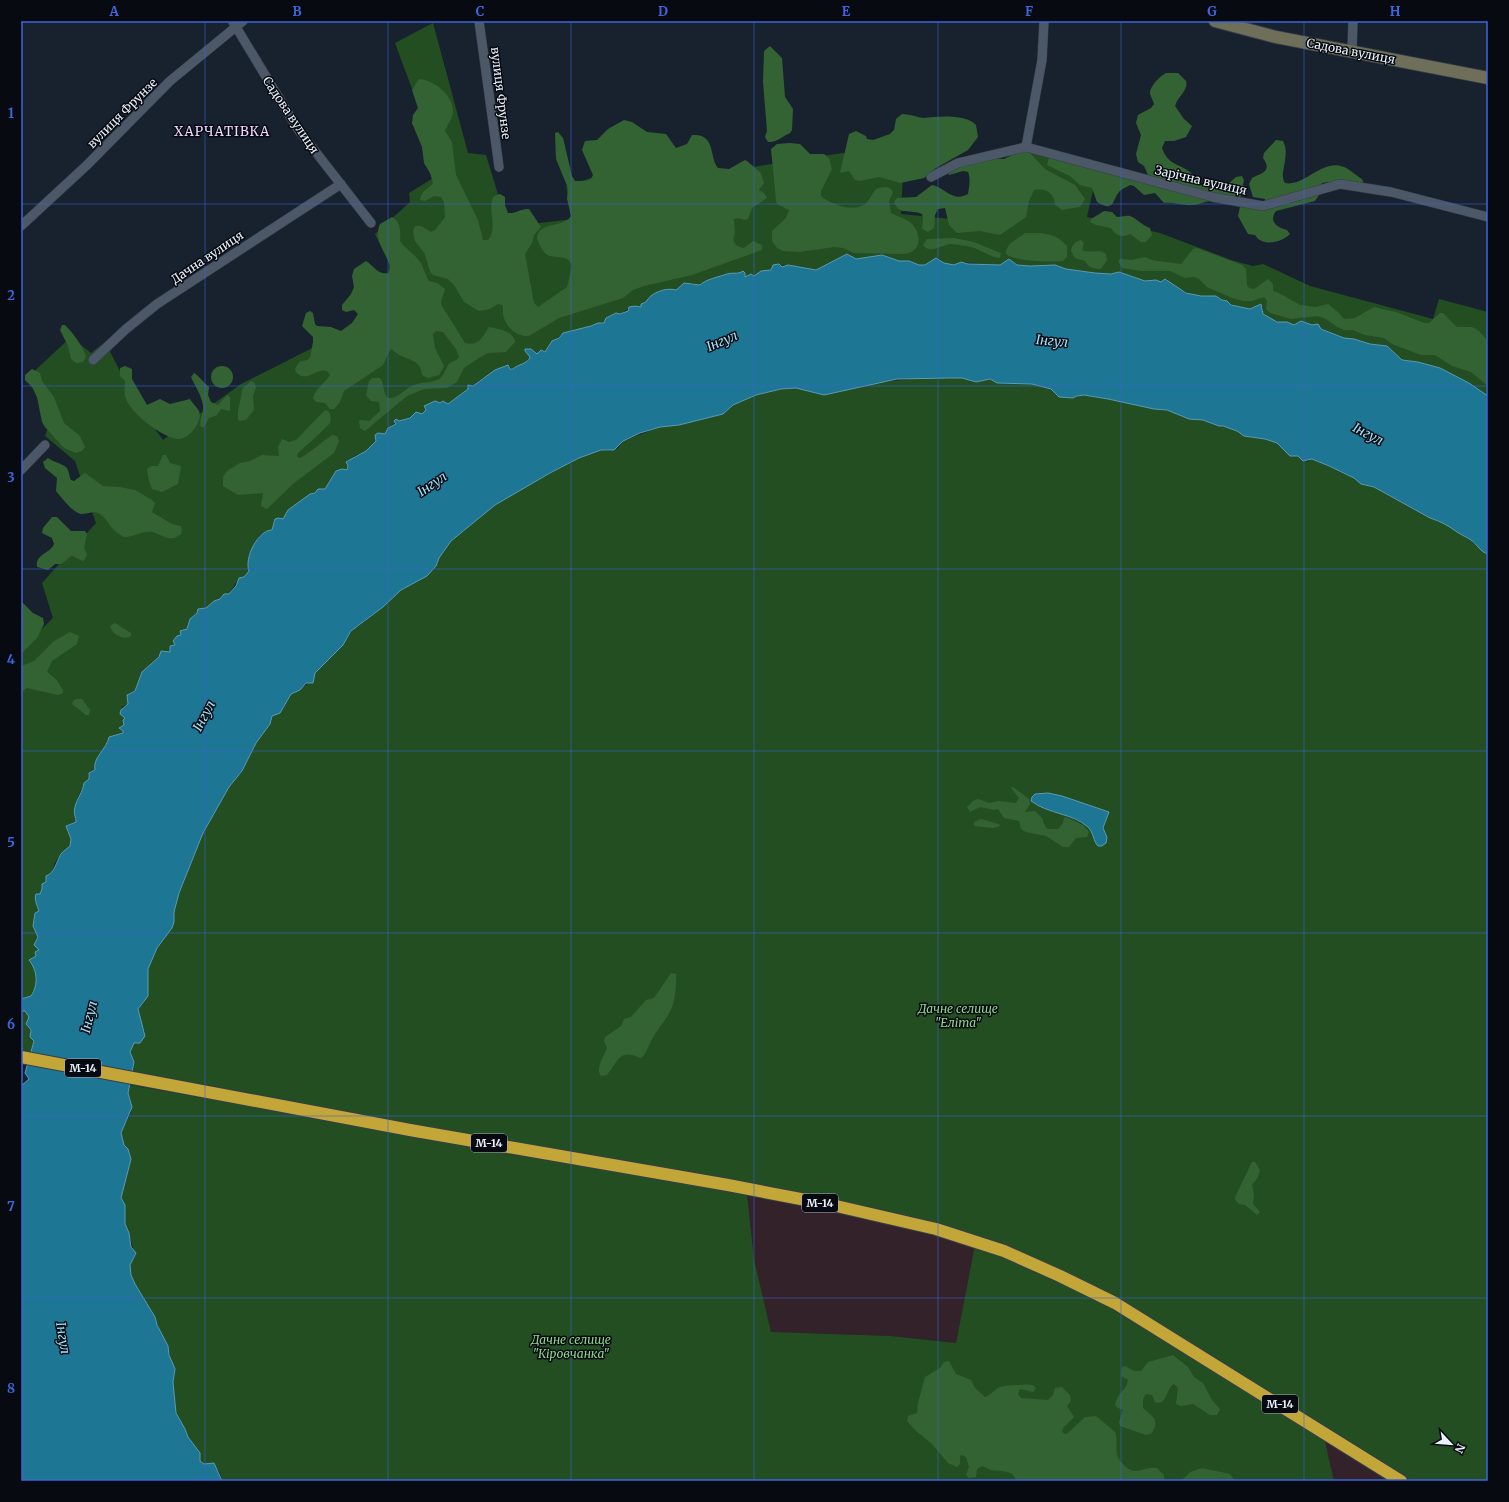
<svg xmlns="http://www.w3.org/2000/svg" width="1509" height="1502" font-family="Merriweather,serif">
  <rect width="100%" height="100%" fill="#18222f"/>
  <path fill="#34222a" d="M747,1194L909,1226L975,1245L956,1343L891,1336L771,1332L754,1259Z
    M1324,1437L1392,1481H1334Z"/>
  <path fill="#234e22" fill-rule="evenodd" d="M433,23L468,153L486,155L508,227L573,219L566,186L594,177L672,161L714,173L843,153L904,154L901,214L1001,224L1024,145L1098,168L1087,217L1160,233L1234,261L1253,266L1263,264L1310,286L1433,319L1439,299L1488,312V396L1469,383L1440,368L1418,362L1402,360L1387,346L1370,344L1354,339L1344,338L1313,325L1298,323L1294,325C1283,321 1272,323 1263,314V307L1259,305L1258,308C1242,313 1230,303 1218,297C1214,295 1209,297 1205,297C1196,297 1172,287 1167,279L1160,282L1156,280L1145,281L1119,272L1111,274L1095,273L1066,269L1055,265L1030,266L1017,265L1009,259L1000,265H989L961,262L954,265L944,263L938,258L925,265H919L909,261H899L882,255L856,259L847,254L816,270L788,265L780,266L769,271H761L754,276L745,277L740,273C725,277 714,277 700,285C692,283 681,282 676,290H661L648,298L646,302L642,303L641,307H631L620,314L615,313L608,317L604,323H598L591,326L563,333L550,344L545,352L540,351L537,354L531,350L525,349L530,357C528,364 518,364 513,369L507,365L483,378L448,404L444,401C441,403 429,404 423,407L426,410L422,414L398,421L388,428L386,433L376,440L366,451L355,456L346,464L348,466L347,470L342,469L336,471L325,489L310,494L288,510L283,520L275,519L272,530C269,531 263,533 260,535C254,541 246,562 249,571L244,577L237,581L229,594H224L220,599L215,600L206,608H201L190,619L187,629L174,640L175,645H171L170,652L162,651C159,659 153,661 147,668C141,674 138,683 135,691L129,693L128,704L122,707L121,715L125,718L124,725L120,727L123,733L109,737C107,749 98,756 95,770L91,771L88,775L89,779C80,790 71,807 76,821L67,825L71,839L70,846C65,850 58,856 55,863C53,868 53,873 47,876L46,882L40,894H37C34,900 36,905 39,911L35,913L33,926L38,935L35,943L39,950L35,952L36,956L29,960C37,970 39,984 31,996L21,999V649L53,618L42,583L96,523L75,461L45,436L50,422L27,378L71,337L91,353L105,342L137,404L163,440L241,384L340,334L363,316L387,276L390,265L375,234L410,202L409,193L443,172L395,43Z
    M920,378H962L976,382L990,379L997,383L1032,384L1051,389L1056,393L1070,398L1084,395L1108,399L1154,409L1167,410L1183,417L1203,420L1219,426H1223L1237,431L1244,436L1265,439L1277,443L1287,453L1298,456L1307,462L1312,459L1354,478L1361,484L1374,487L1430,518C1441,521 1448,525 1457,532C1461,535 1467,537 1471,540C1477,544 1481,552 1488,554V1481H1411L1161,1324L1089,1283L1063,1271L940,1225L912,1217L837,1201L406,1124L390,1120L133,1071L134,1062L130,1051L134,1043H140L145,1032L139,1020L138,1009L146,999L148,969L157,948L172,928L174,922V912L179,893L203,833L229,787L242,772L256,743L270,724L272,716L283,708L291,694L309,683L315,673L343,645L354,628L359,626L383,607L401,590L427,576L436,566L439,558L451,541L470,525L495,505L528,485L579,458L600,450L610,451L618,448L623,441L660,427L679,425L723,414L733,405L756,395L781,389L796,388L824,395L873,383ZM1048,793L1097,808L1105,824L1103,828L1107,837L1095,843L1094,835L1089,827L1061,813L1053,812L1035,794Z
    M21,1011H25L29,1017L26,1024C33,1034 35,1040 31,1052L21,1050Z
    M130,1085L747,1194L754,1259L771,1332L891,1336L956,1343L975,1245C1100,1289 1211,1368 1324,1437L1334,1481H222C219,1461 208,1471 200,1461V1453L188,1437L185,1429L176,1413L173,1382L175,1369L171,1362L168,1347L157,1325L155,1317L135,1284L131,1275L130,1265L135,1256L129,1233L125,1224V1208L121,1198L130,1162V1157L128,1149L124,1145L121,1133L131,1112V1101L128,1093Z"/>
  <path fill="#346333" d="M770,46L782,58L785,97L793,109L792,130L790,133C783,136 776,143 768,142L765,137L767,131L763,82L764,51Z
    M1166,73H1178L1186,81C1189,90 1177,97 1175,106L1184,119L1192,126L1186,137L1174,141H1165L1162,148C1168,165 1178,163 1190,172C1194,176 1198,182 1203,186L1212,183L1227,185L1236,177L1242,176L1244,180L1240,199C1223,209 1227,201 1211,201C1205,201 1199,205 1193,205C1183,206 1174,202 1164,203L1155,193L1144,195L1134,186L1130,185C1127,187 1121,189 1119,192C1112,200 1115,213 1097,202L1092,188L1080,185L1070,176L1047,165L1049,158L1155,178L1148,175L1144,166L1138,162L1136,154L1141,135L1136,123L1138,115L1151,108L1154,104C1153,100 1151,97 1150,94C1149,87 1160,76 1166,73Z
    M419,79C434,80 453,95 453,111C453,119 447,124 445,131L452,142L456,175L478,220L483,240H488C499,227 486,208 494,196L500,194L505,197V205L508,213C516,214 521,208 529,209L541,227L534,235L532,243L525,254L534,303L538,307L567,287L572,266C569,255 558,258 550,256C543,254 539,244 537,238C539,221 564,228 571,216L567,199L568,188L556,159L555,133L558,132L563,138L572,176L575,181H586L591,179L593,175L582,150L585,141L597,140L608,129L624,120L632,122L647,132L666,134L676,148L687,144L692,135C716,133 709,157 718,168L729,169L745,160L747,161L761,173L764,183L759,190L764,193L767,198L752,208L748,219L745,220L738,218L734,219L735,234L733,239C735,245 737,247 744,248L753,241L762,245V250L692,275L644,286L633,290L623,298L559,318L529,336C518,337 507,328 504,318C502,314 504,309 502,305L498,304L490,309L479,311L464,302L454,285L448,279L433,275L430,272L425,254L415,241L413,231L415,226H421L431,232L435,230L445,217L444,202L441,197L434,196L425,201L420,200C421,190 429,189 433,183L430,173L424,163L422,147L412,123L413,115L418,108L412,90Z
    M902,114C910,114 920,118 924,118C937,116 967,114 976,125L978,137L968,150L936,168L924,178L900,183L879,177L860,181L855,180L849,171L840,173L849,134L856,131L866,136L867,139L873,140L890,134L894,130L896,119Z
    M1276,140L1283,141C1291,156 1278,174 1285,183C1304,187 1320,161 1341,166C1349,168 1355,175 1362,179L1364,184L1328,182L1322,183L1316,192L1319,195L1315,201L1276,211C1268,222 1278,228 1287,230L1290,234C1281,243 1262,247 1255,235L1248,234L1238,216L1240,207L1266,203L1265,199L1253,197L1249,184L1252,178C1261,173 1273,172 1263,158L1264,153Z
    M790,143L800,144L810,154H824L829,158L832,169L821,191V196C831,205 856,214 867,202C871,198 872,193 876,189C883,187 889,185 893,192L889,202L891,213C898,217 905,218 911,223C923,234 921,254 903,254L854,253L843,248L834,247L800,252L783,251L777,248L772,241V231L786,218L789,210L777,204L776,201L771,149L777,144Z
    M1022,150L1028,151L1045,169L1075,185L1085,199L1080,207L1062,210L1055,205C1054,192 1046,188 1034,190L1029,201L1026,217L1000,235L980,231L957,233L949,225L945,208L938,209L935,215L934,228L928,232L922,229L923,218L922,214C911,209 899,216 894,202L897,198L916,197L932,185C945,187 952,203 968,194C969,187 971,180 968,172L963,171L949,175L947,171L950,166L990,158L1004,159Z
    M1104,211L1112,212L1117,217C1121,217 1126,215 1130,216C1136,218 1142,225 1150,228L1152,235L1146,242H1141L1130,234C1122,238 1116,236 1111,228L1096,225L1090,222L1091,219Z
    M392,217C400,220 401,233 400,241C406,250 415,254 421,263C424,269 425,275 429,281L437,283L445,289L441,302L442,306L465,343C479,347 483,336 489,327C498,329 514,331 515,342L506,352L488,353L482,356L464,368L457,382L447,388L424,389L407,396L365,431L360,428L359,421L361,420L369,421L380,411L379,402L371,401L366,395L369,381L372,378H380C385,384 382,392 388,398C398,399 403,390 412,386C421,381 430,384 439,379C445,375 445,369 449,364C453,360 456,362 459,357L456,349L443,332L436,331L433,334L435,348L444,366L439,375L428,378L422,375C421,356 401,361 392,349L390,350L383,365L344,391L340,402L334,409H330L325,403L316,402L313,398C316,388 325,383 330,375L327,371C316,367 306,384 296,372L295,369L299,362L307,360L310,358L313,342V337L302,326L306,313L310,311L313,313L315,324L317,326L331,327L341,331L352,323L358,314L354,310L346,312L342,310V305L351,294L354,287L352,276L354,269L366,261C374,266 377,275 389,273C394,257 371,244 380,224Z
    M1025,233C1042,233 1055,232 1067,246V257L1063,261C1049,262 1017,262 1006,254C1006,242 1017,240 1025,233Z
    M954,238L974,242L998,252L1001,253L1000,258C990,257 986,253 977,249C970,246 959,245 952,244C943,244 930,255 923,245L927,239Z
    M1081,240L1084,243L1082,250C1090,254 1099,248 1106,254L1107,260L1101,269C1093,269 1089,268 1085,261L1075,258L1071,251C1072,245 1074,242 1081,240Z
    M1197,248L1242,265L1246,269L1247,285L1249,288L1254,289L1268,279L1273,284V291L1279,293L1300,305L1316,307L1328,304L1338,312L1344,319L1355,318L1374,307L1396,312L1424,323H1429L1440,313H1443L1457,327H1472L1479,331L1488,341V386L1471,372L1452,366L1435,355H1421L1392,344L1384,338L1365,335L1353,330H1344L1337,327L1326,319L1318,316L1291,319L1270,313L1266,309L1267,301L1264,297L1252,301H1243L1232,298L1207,287L1199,279L1194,277L1185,278L1170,271H1141L1122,268L1118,261L1120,259L1131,260L1145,257L1152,260L1181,264L1193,249Z
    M62,325H65C73,333 83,346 86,357L83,362L76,363L71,359L68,346L60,330Z
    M211 377a11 11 0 1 1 22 0a11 11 0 1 1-22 0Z
    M125,366L132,369V379L147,405L160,399L170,404L190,399C192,403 197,407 199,411C203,421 190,438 180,439C165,440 128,412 125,396C124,391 125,386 125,381L120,376V368Z
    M32,369L40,373L42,381L54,397L64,423L80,436L85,447L82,451L76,453L64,448L45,427L42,422L37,397L33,388L25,380V375Z
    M194,373C198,375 205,384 209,387L208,395L211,402L218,405L227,395L230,397V411L221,409L217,415L209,418L204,427H201C198,421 204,414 203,406C202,396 195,386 191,377Z
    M251,381L254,382L256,387L253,396L254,410L246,420L239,421C235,414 242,399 242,389Z
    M325,410L328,411C331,414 331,419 330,423C329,425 302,450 298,453L297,456L299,458L304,456L332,435L337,436L339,441L334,453L294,483L267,509L261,506L263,493L238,495L223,486V477L227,471L240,463L250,461L262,455L279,456L278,447L282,439L289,442L296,440Z
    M163,455H166L170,463L181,466L178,484L162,492L152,489L149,481L147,469L151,466H158Z
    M48,458C53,462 61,463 66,467C69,470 69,476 71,480L74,481L85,473L103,486L120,487L135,490L152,500L155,503L152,512L172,524L181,526L182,531L181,534C170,543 163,535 152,532C144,530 133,537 124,537C109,529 111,523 100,514C95,510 87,514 81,514C72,512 62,498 56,491L57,478L45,468L43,462Z
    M52,517H57L71,531H85L87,534L84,548L87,555L85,559L83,561C66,554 77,553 61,564H55L48,570L37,567C35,554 50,554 54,544L52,538L42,533L43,528Z
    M21,601L33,613L43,618L44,624L37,638L21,654Z
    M115,623L131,633V636C123,641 112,634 110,626Z
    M70,632L79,636L77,644L52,661L47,672L56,679L63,690V693L58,695L27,688L21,692V666L34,661L54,641Z
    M76,699H82L90,710L89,715H86L72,704L73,701Z
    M1013,787L1029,799L1030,804L1025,812L1035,811L1043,819V822L1047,829H1058L1063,823L1064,818L1066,817L1083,825L1089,832L1087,837L1076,838L1069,847H1063L1046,836L1026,832L1021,829L1019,821L1004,818L998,809L994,810L980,807L970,812L967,807L973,801L978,799L989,803L998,801L1016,803L1019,798L1011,788Z
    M981,819L999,824L1000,826L993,828L974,826V822Z
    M671,973L676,974C677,980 675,1001 672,1007C667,1020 657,1029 651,1041C648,1047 645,1057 640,1058C619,1048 618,1062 607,1075L601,1076C595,1068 604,1056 607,1048L604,1041L605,1037L621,1026L624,1019L631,1017L646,1000L654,998Z
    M1252,1162H1255L1260,1170L1258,1177L1252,1185L1254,1195L1253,1204L1260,1212L1257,1215L1245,1205L1239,1204L1236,1201L1235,1197Z
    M1173,1355L1188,1367L1194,1377L1203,1383L1212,1400L1220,1409L1217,1415H1210L1193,1404L1181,1406L1176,1404L1178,1388L1174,1384C1166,1388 1167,1407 1155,1402L1152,1395L1146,1394L1143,1399V1408C1152,1416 1161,1420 1151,1434L1146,1435L1120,1426L1119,1422L1123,1410L1118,1408L1115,1405C1118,1391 1126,1392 1128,1380L1121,1376L1122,1367L1125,1366L1134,1371H1141L1148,1362Z
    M949,1361L956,1374L971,1380L975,1388L985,1397C990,1396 993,1391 998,1388C1003,1385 1025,1384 1033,1385L1036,1388L1033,1392L1020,1389L1018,1394L1021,1398L1048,1400L1053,1395L1055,1388L1062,1387L1070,1395L1071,1401L1067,1406L1074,1417L1063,1428L1062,1432L1065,1434L1068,1433L1085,1417L1096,1416L1115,1432C1120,1446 1110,1453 1126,1467C1128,1469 1132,1471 1135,1471C1142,1471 1147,1467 1157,1468L1164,1475V1481H1016C1014,1469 1000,1472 991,1470C988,1469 986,1467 982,1466L977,1469L976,1477L969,1478L966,1475L969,1467L966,1457L962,1455L960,1456V1464L957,1467L948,1463L932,1444L915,1430L907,1421L908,1416L917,1413L918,1403L925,1377L940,1368L944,1362Z
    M1202,1468L1230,1474L1234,1480L1181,1481L1190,1472Z"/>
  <path fill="#1d7694" stroke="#5b9bb3" d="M847,254L856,259L882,255L899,261H909L919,265H925L936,258L944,263L954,265L961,262L968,264L1000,265L1009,259L1017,265L1030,266L1055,265L1066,269L1095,273L1111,274L1119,272L1145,281L1156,280L1161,282L1165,279L1186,293L1201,296H1216L1222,300L1227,301L1231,305L1250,309L1261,304L1263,314L1277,322H1287L1294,325L1301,321L1312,325L1318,324L1321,329L1344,338L1354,339L1370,344L1387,346L1402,360L1418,362L1440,368L1469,383L1488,396V554C1480,552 1478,545 1471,540C1467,537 1461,535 1457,532C1449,526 1440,521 1430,518L1374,487L1361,484L1354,478L1329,466L1312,459L1303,461L1298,456H1290L1277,443L1265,439L1244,436L1237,431L1223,426H1219L1203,420L1189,419L1167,410L1154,409L1108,399L1084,395L1077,396L1073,398L1059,397L1051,389L1032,384L997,383L990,379L976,382L962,378H949L897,379L824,395L796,388L781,389L756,395L733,405L723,414L679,425L660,427L640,433L623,441L614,450H601L579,458L550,473L495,505L451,541L439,558L436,566L427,576L401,590L383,607L351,631L343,645L315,673L313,683H306L300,690L291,694L280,713L272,716L270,724L256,743L242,771L229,787L203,833L179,893L174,912V922L172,928L157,948L148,969V996L138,1009L145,1036L140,1043H134L130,1052L134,1062L128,1093L132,1107L121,1133L124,1145L128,1149L131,1159L121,1198L125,1205V1224L129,1233L131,1247L136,1253L130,1265L131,1275L135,1284L155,1317L157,1325L168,1346L169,1355L175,1369L173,1382L176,1413L185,1429L188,1437L200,1453V1461L204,1464L214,1463L222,1481H21V1086L29,1079L25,1073L34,1041L30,1037L31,1030L26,1024L29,1017L25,1011H21V999L31,996C39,984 37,970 29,960L36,956L35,952L39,950L34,945L38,937L33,926L35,913L39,911C37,906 34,899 36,894H40L42,889V884L46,882V876C55,873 56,862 61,854C64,850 67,849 70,846L71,839L66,826L76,822C76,817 73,813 75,807C77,798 83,792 84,783L89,779V773L95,770C92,758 107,749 109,737L123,733V731L119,728L124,725L123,720L125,718L120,714L121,710L128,704L127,695L135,691L142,672L159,657L161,651L170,652V646L175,645L173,641L177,636L181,635L180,631L187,629L190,619L197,613L198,609L206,608L214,601L220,599L224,594H229L236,586L239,578L244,577L249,571C244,558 258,530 272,530L275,519L278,518L283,519L288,510L310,494L315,493L318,489H325L336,471L342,469L347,470L348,466L346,462L366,451L376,441L375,435L378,433L385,434L388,428L396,424L394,421L396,419L399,421L410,418L416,412L422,414L426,410L424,406L435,401L440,403L443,401L448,404L468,389V385L473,386L495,370L508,365L510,369H513C518,364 528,364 530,357L525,351V349H531L537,354L541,350L545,352L552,341L559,338L563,333L591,326L598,323H604L606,318L616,313L620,314L628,311L629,307L635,306L641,307V304L646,302C650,293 666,287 676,290L684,283L700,285C706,279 719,277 727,274C733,272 737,275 743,271L745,273V277L751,274L754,276L761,271L771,270L773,265L779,264L782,267L788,265L816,270Z
    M1048,793L1062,796L1109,812L1103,828L1107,837L1106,843L1102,846H1098C1093,841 1094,833 1088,827C1072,813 1048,814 1031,801L1032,797L1035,794Z"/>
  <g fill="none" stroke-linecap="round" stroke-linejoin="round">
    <defs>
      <path id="street" d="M479,21L499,167
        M233,22L297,128L371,223
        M1352,51L1353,21
        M1026,147L1212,197L1263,206L1340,184L1391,192L1488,217
        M931,177L958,163L1026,147L1042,60L1044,21
        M21,226L87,165L170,81L243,21
        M93,360L126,329L157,304L341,184
        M21,470L45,445"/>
      <path id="secondary" d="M1215,21L1276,37L1488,78"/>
      <path id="highway" d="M21,1057L410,1130L728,1185L832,1205L936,1229L1004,1251L1060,1276L1115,1303L1401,1481"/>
    </defs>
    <use href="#street" stroke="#373e49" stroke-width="10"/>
    <use href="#secondary" stroke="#373e49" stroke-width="14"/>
    <use href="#highway" stroke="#373e49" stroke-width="14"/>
    <use href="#street" stroke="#4c5767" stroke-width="9"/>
    <use href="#secondary" stroke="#6f6f59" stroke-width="12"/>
    <use href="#highway" stroke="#c2a638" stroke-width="12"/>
  </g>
  <path fill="none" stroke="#3c67dd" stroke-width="1" stroke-opacity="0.55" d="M205,21V1481M388,21V1481M571,21V1481M754,21V1481M938,21V1481M1121,21V1481M1304,21V1481M21,204H1488M21,386H1488M21,569H1488M21,751H1488M21,933H1488M21,1116H1488M21,1298H1488"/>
  <g text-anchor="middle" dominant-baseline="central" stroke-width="3" stroke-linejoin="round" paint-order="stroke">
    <g fill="#070b11" stroke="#a7adb6" stroke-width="1">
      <rect x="65" y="1059" width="36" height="18" rx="3"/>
      <rect x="471" y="1134" width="36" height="18" rx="3"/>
      <rect x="802" y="1194" width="36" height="18" rx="3"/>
      <rect x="1262" y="1395" width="36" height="18" rx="3"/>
    </g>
    <g font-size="11" font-weight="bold" fill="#ebf2fc">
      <text x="83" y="1068">М-14</text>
      <text x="489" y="1143">М-14</text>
      <text x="820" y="1203">М-14</text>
      <text x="1280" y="1404">М-14</text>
    </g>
    <g font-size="12" fill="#ebf2fc" stroke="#070b11">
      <text transform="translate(1351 51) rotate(11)">Садова вулиця</text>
      <text transform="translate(501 93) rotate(83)">вулиця Фрунзе</text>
      <text transform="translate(122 113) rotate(-45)">вулиця Фрунзе</text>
      <text transform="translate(291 115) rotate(56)">Садова вулиця</text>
      <text transform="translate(1201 180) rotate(13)">Зарічна вулиця</text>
      <text transform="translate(207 257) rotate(-34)">Дачна вулиця</text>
    </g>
    <g font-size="12" font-style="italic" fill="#90d58d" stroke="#070b11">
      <text x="958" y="1008">Дачне селище<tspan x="958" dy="14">"Еліта"</tspan></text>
      <text x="571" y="1339">Дачне селище<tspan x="571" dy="14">"Кіровчанка"</tspan></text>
    </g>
    <g font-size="13" letter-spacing="1" fill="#f2d7ff" stroke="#070b11">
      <text x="222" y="131">ХАРЧАТІВКА</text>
    </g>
    <g font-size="13" font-style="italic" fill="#a3e2fc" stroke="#070b11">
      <text transform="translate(722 341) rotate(-23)">Інгул</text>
      <text transform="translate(1052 341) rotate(5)">Інгул</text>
      <text transform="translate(1368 434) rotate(28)">Інгул</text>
      <text transform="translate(432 484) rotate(-34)">Інгул</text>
      <text transform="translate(204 716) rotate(-62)">Інгул</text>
      <text transform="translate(89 1017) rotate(-76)">Інгул</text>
      <text transform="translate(63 1338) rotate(81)">Інгул</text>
    </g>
  </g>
  <rect width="1509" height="1502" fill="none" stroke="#070b11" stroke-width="44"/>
  <g transform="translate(1451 1444) rotate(116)" stroke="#070b11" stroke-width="3" paint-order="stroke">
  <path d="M0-3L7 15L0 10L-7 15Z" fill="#ebf2fc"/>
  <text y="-6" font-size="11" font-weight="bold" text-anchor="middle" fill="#ebf2fc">N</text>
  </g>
  <rect x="22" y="22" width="1465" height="1458" fill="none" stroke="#3c67dd" stroke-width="1.5"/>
  <g font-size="13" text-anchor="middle" font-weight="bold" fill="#3c67dd">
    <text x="114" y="16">A</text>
    <text x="297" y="16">B</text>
    <text x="480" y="16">C</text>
    <text x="663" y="16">D</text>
    <text x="846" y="16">E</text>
    <text x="1029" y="16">F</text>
    <text x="1212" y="16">G</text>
    <text x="1395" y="16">H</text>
    <text x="11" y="118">1</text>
    <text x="11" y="300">2</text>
    <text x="11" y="482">3</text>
    <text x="11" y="664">4</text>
    <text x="11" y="847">5</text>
    <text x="11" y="1029">6</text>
    <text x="11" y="1211">7</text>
    <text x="11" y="1393">8</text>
  </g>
</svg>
